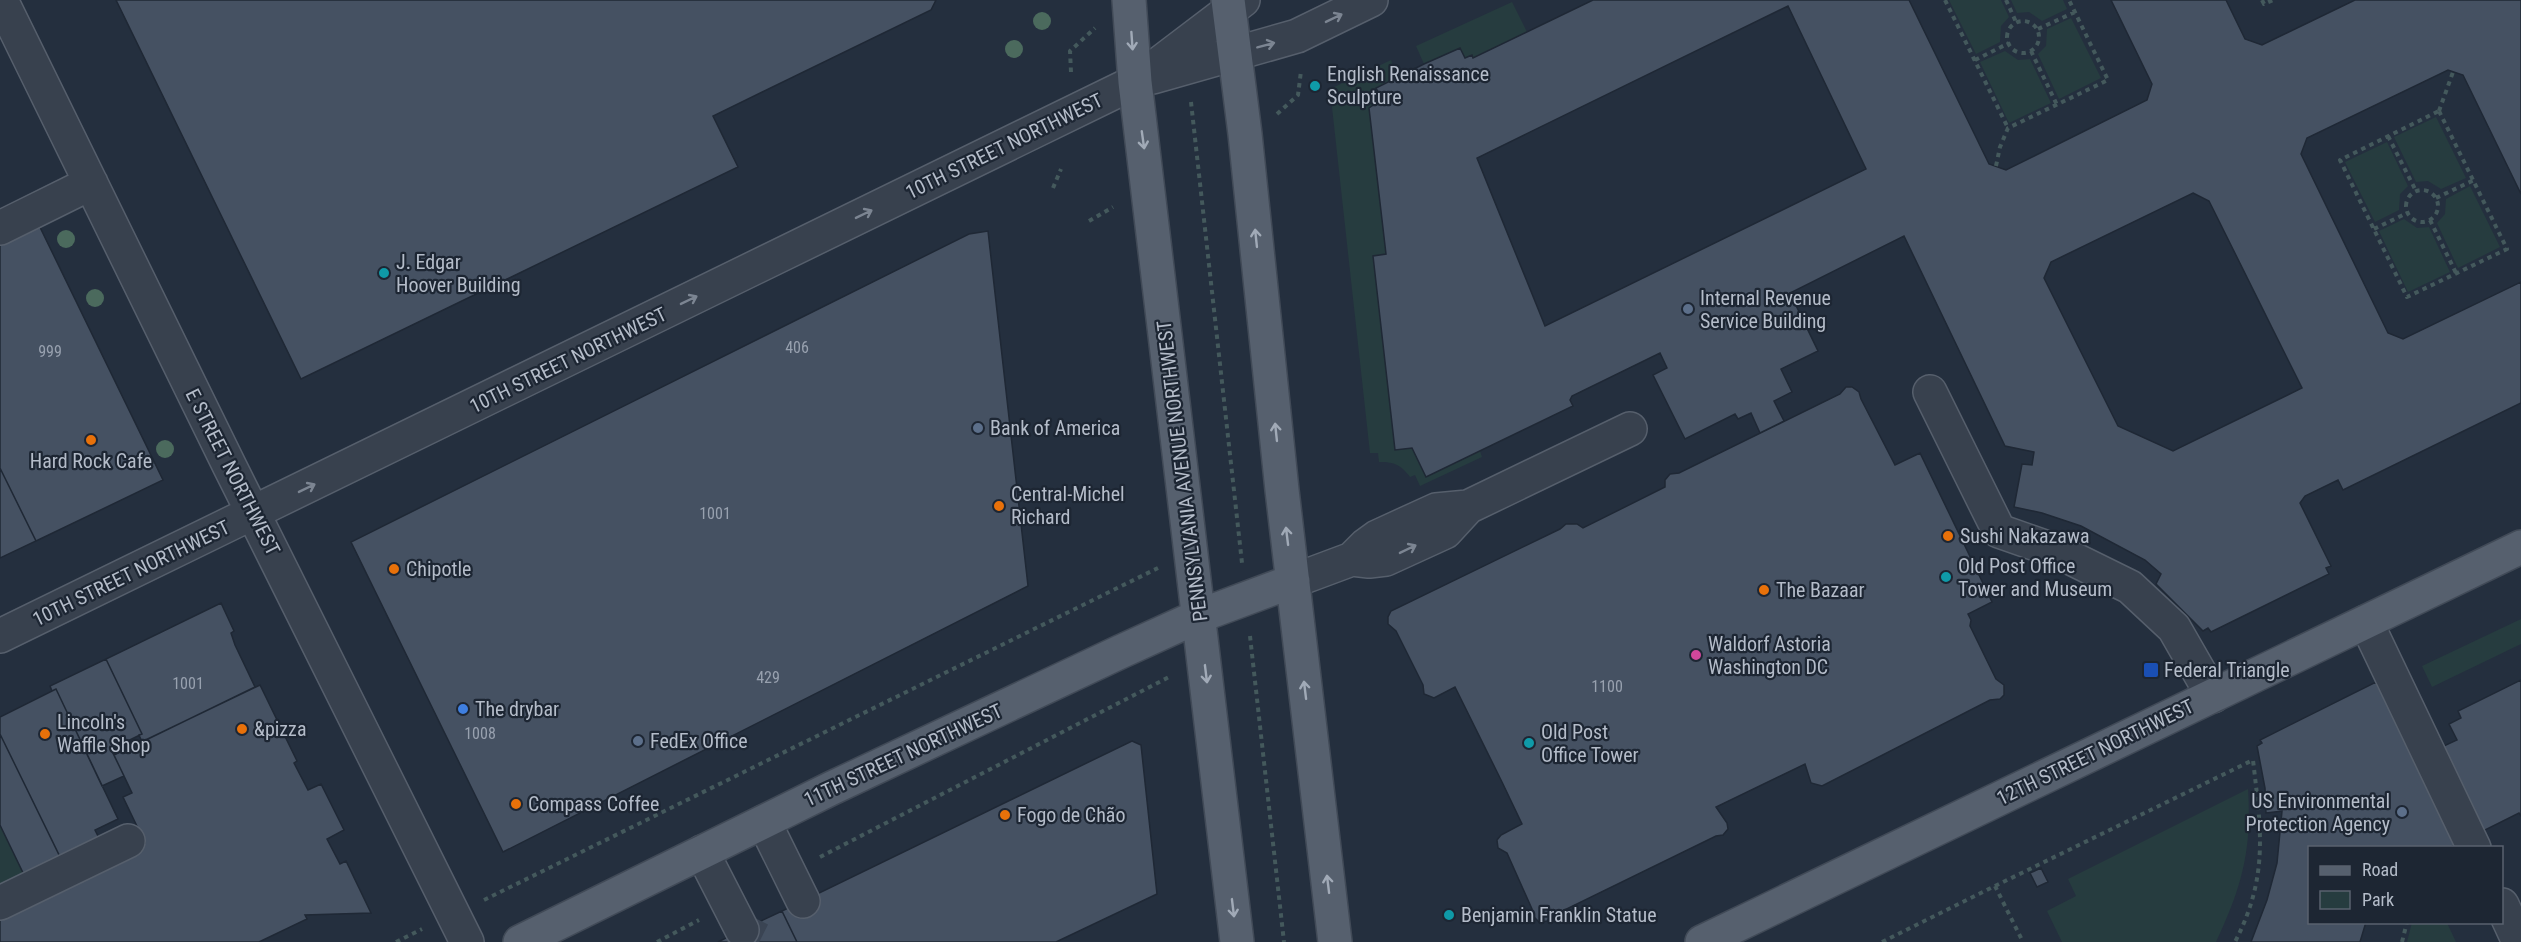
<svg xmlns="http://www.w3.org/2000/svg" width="2521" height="942" font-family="'Roboto Condensed',sans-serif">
  <rect width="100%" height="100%" fill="#242f3e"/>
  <path fill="#263c3f" d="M1949,0H2001L2009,17L2001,26L2000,42L1976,54Z
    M2011,0H2063L2067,9L2042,21L2029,12L2017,13Z
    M1512,2L1527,32L1473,58L1471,55L1465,58L1459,48L1424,64L1416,46Z
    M2071,18L2101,78L2059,99L2038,54L2046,46L2047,29Z
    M2005,51L2018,60L2030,59L2051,103L2009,123L1980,62Z
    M1391,60L1397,78L1376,88L1382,99L1369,108L1386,254L1373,256L1395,449L1412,448L1427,477L1480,451L1482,457L1420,486L1415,475L1410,477C1401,465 1395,462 1379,462L1378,453H1370L1330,89Z
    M2436,117L2466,178L2441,189L2428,181L2416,182L2394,137Z
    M2387,142L2408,186L2400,194L2399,210L2375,222L2345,162Z
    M2470,186L2500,247L2458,268L2437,223L2445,214L2446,199Z
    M2404,219L2417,228L2429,227L2450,272L2408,292L2379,231Z
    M2521,619V644L2432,687L2422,666Z
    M2248,789C2252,850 2242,887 2216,942H2062L2047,911L2076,896L2068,879Z
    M0,818L30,881L0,895Z
    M2412,922L2447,923L2456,942H2407Z"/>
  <path fill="#455162" stroke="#1f2835" stroke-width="1.5" fill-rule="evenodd" d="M116,0H936L931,10L713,116L738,167L301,379Z
    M1593,0H1909L1989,164L2006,170L2147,100L2152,84L2111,0H2226L2245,39L2262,45L2355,0H2521V194L2463,75L2448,70L2307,138L2301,154L2388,333L2403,339L2521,282V403L2343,490L2338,480L2305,496L2300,503L2331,566L2326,568L2329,574L2211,632L2208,628L2203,631L2156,584L2161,574L2145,560L2081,526L2042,513L2014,507L2022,464L2032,465L2034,452L2005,446L1904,236L1790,293L1818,351L1781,369L1792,392L1774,401L1784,421L1760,433L1751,413L1738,419L1735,414L1685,439L1653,375L1667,368L1660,353L1572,396L1570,400L1573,406L1426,477L1412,448L1395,450L1373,256L1386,254L1369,108L1382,99L1376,88L1424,64L1460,48L1465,58L1472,55L1473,58ZM1788,6L1866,169L1545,326L1477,158ZM2193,193L2209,201L2302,388L2173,451L2118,426L2044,278L2051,262Z
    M35,217L163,480L36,541L0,468V234Z
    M988,231L1028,586L503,852L351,542L969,234Z
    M1846,387H1852L1859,392L1861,399L1895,465L1920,453L1992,602L1968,614L1971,620L1970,626L1996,679L2004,685V695L2000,699L1990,700L1822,786L1811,783L1805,764L1716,807L1727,823L1728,829L1723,835L1716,836L1552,916L1547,921L1539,922L1533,916L1532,909L1507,853L1498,848L1497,840L1501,835L1522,824L1502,782L1455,687L1434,698L1424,694L1423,685L1396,631L1388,624V617L1391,611L1560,529L1566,524H1577L1583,528L1665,487V480L1670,474L1679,473L1840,394Z
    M0,468L36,541L0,558Z
    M221,603L234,631L231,633L235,645L255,687L142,742L139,735L142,734L106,659Z
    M106,659L142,734L111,749L124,776L102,786L56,689L52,691L50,686Z
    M2521,680V816L2519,813L2449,848H2310V922H2366L2360,942H2251L2267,900L2277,863L2282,811L2266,813L2265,788L2257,746L2262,743L2260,740L2376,682L2379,688L2383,686L2418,758L2457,740L2449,724L2461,718L2458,711Z
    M260,685L297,761L294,763L308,790L321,784L344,830L327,839L340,864L346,861L371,913L305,915L307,919L259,942H0V913L145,843L123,797L132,793L114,755Z
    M56,689L118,819L95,830L102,844L63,863L0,734V717Z
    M0,734L63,863L27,881L0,825Z
    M1132,741L1141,745L1157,894L1056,942H797L782,911Z
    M2041,868L2048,882L2037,887L2030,873Z
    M782,911L797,942H718L742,930Z"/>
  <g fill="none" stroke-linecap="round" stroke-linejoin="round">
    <path stroke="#3a4453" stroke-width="33" stroke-dasharray="33 16" stroke-linecap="butt" d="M744,942L742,930L766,942"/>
    <defs>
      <path id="minor" d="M1,0L229,465L467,942
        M1153,77L1297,36L1371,0
        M0,228L91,183
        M1930,392L1999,531L2059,552L2130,587L2174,628L2213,696
        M1468,507L1630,429
        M1293,581L1352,559L1366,545L1377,537L1436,510L1468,507L1445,532L1386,559L1369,561L1352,559
        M2366,622L2474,848
        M0,636L1135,82L1243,0
        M764,822L803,901
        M702,852L742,930
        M0,903L128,841
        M2502,905L2519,942"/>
      <path id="major" d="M1129,0L1135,82L1237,942
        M1228,0L1245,134L1282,490L1335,942
        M520,942L832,788L1120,652L1199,616L1293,581
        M1702,942L2521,547"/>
    </defs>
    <use href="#minor" stroke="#565f6c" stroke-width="36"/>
    <use href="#major" stroke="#414a57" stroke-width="36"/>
    <path stroke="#44595c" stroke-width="4" stroke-dasharray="4.5 4.5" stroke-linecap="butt" d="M1945,0L2008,128
      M2006,0L2016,22
      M2262,0L2264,4L2273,0
      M2007 37a16 16 0 1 1 32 0a16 16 0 1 1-32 0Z
      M2038,29L2075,12
      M2031,51L2057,105
      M1975,60L2009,43
      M1071,72L1070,51L1095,28
      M1191,102L1242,563
      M2439,111L2507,249L2407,297L2340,160Z
      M2439,111L2453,72
      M1277,114L1298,95L1301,71
      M2388,136L2416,191
      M1996,166L2000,147L2008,128L2108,80L2069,0
      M1053,188L1061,169
      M2406 206a16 16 0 1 1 32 0a16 16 0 1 1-32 0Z
      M2436,198L2474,180
      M2430,220L2456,273
      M1089,221L1113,207
      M2374,229L2407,213
      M1250,636L1284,942
      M820,857L1171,676
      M1995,886L2253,760C2261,830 2269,876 2235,942
      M484,900L1158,568
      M396,942L422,929
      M657,942L699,920
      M1882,942L1995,886L2023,942
      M2402,942L2407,922"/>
    <use href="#minor" stroke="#38414e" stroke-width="33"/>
    <use href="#major" stroke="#56606e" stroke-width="33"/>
  </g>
  <g fill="#4b6a5d">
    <circle cx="1042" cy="21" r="9"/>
    <circle cx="1014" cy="49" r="9"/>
    <circle cx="66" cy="239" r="9"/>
    <circle cx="95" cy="298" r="9"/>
    <circle cx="165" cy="449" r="9"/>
  </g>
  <defs><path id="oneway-shaft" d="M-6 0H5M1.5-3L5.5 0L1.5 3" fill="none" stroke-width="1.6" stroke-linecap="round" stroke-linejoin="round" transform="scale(1.5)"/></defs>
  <g stroke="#7c8592">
    <use href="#oneway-shaft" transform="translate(1334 18) rotate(-26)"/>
    <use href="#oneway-shaft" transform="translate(1266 45) rotate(-15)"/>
    <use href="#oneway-shaft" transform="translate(864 214) rotate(-26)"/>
    <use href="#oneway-shaft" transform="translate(689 300) rotate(-26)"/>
    <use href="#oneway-shaft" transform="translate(307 488) rotate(-26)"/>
    <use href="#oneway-shaft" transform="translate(1408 549) rotate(-26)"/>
  </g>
  <g stroke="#a1aab7">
    <use href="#oneway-shaft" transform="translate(1132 41) rotate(86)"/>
    <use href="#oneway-shaft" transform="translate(1143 140) rotate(82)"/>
    <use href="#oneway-shaft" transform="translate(1256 238) rotate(-96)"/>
    <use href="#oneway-shaft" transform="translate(1276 432) rotate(-96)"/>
    <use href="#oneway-shaft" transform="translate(1287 536) rotate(-97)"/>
    <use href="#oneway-shaft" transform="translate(1206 674) rotate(83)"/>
    <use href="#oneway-shaft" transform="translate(1305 690) rotate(-97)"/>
    <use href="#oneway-shaft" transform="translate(1328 884) rotate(-97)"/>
    <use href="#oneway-shaft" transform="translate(1233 908) rotate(83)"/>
  </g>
  <g fill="#0f9aa8" stroke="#1d2633" stroke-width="2">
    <circle cx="1315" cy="86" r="6"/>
    <circle cx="384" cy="273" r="6"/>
    <circle cx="1946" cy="577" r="6"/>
    <circle cx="1529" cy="743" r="6"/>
    <circle cx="1449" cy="915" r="6"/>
  </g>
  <g fill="#5c6f8a" stroke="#1d2633" stroke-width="2">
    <circle cx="1688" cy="309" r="6"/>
    <circle cx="978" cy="428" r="6"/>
    <circle cx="638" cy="741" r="6"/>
    <circle cx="2402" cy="812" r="6"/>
  </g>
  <g fill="#e8710a" stroke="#1d2633" stroke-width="2">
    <circle cx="91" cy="440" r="6"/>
    <circle cx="999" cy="506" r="6"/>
    <circle cx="1948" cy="536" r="6"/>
    <circle cx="394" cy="569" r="6"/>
    <circle cx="1764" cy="590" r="6"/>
    <circle cx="242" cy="729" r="6"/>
    <circle cx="45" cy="734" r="6"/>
    <circle cx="516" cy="804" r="6"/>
    <circle cx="1005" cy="815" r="6"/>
  </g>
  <circle fill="#d1479c" stroke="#1d2633" stroke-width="2" cx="1696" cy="655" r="6"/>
  <rect fill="#1a4fb4" stroke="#1d2633" stroke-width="2" x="2143" y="662" width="16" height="16" rx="3"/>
  <circle fill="#3f7fe0" stroke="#1d2633" stroke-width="2" cx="463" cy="709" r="6"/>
  <g text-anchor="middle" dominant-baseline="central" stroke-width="4.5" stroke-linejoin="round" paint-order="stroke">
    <g font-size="16" fill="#98a1af">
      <text x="797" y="347">406</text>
      <text x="50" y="351">999</text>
      <text x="715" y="513">1001</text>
      <text x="768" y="677">429</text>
      <text x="188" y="683">1001</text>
      <text x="1607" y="686">1100</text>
      <text x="480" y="733">1008</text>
    </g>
    <g font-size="20" fill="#b4bcc9" stroke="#1d2633" text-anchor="start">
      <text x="1327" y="74">English Renaissance<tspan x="1327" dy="23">Sculpture</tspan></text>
      <text x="396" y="262">J. Edgar<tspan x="396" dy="23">Hoover Building</tspan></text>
      <text x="1700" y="298">Internal Revenue<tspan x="1700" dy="23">Service Building</tspan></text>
      <text x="990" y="428">Bank of America</text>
      <text x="91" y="461" text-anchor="middle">Hard Rock Cafe</text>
      <text x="1011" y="494">Central-Michel<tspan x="1011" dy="23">Richard</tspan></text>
      <text x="1960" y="536">Sushi Nakazawa</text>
      <text x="1958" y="566">Old Post Office<tspan x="1958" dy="23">Tower and Museum</tspan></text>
      <text x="406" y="569">Chipotle</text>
      <text x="1776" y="590">The Bazaar</text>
      <text x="1708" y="644">Waldorf Astoria<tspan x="1708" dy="23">Washington DC</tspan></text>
      <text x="2164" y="670">Federal Triangle</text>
      <text x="475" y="709">The drybar</text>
      <text x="57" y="722">Lincoln's<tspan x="57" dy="23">Waffle Shop</tspan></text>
      <text x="254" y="729">&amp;pizza</text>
      <text x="1541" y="732">Old Post<tspan x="1541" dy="23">Office Tower</tspan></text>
      <text x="650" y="741">FedEx Office</text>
      <text x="2390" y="801" text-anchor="end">US Environmental<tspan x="2390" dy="23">Protection Agency</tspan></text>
      <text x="528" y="804">Compass Coffee</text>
      <text x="1017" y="815">Fogo de Chão</text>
      <text x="1461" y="915">Benjamin Franklin Statue</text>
    </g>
    <g font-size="20" fill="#b4bcc9" stroke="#1d2633">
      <text transform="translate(1004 146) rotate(-26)">10TH STREET NORTHWEST</text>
      <text transform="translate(568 360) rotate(-26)">10TH STREET NORTHWEST</text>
      <text transform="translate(1182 471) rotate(-97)">PENNSYLVANIA AVENUE NORTHWEST</text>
      <text transform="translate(233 472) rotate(63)">E STREET NORTHWEST</text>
      <text transform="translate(131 573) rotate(-26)">10TH STREET NORTHWEST</text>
      <text transform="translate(2095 752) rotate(-26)">12TH STREET NORTHWEST</text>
      <text transform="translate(903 755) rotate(-25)">11TH STREET NORTHWEST</text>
    </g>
  </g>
  <rect x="2308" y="846" width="195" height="78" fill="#1d2633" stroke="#59626f" stroke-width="1.5"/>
  <rect x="2320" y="866" width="30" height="9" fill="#56606e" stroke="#59626f" stroke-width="1.5"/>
  <text x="2362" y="876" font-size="18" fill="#b4bcc9">Road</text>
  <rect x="2320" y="891" width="30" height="18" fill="#263c3f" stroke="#59626f" stroke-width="1.5"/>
  <text x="2362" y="906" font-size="18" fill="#b4bcc9">Park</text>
</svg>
